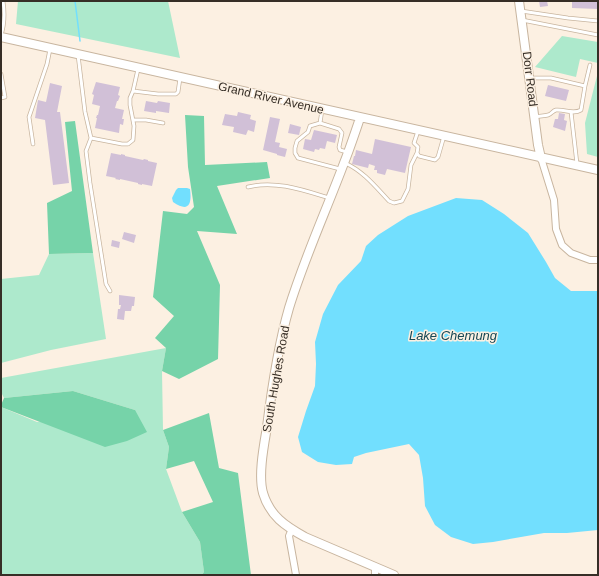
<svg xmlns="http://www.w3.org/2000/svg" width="599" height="576" font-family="Arial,sans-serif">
  <rect width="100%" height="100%" fill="#fcf0e2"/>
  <path fill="#ade9cc" d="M18,1H168L180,58L16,24Z
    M562,36L598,42V63L580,59L576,77L535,67Z
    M598,72V157L587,154L585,123Z
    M93,253L106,339L51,350L1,363V279L39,275L49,254Z
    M166,348L162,371L163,430L169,447L166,469L182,512L200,542L204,572L202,575H1V407L37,422L135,410L73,391L4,398L1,392V378Z"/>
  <path fill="#76d3a9" d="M185,115L204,116L205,165L267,162L270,178L217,186L237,234L197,231L220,285L218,359L179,379L162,371L166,348L155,338L174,316L153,297L163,211L187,214L194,207L188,167Z
    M75,121L93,253L49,254L47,203L72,191L65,122Z
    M73,391L135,410L147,432L127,441L105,447L1,407V405L4,398Z
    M209,413L219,468L238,473L251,575H202L204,572L200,542L182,512L213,502L194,461L166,469L169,447L163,430Z"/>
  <path fill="#72dffe" d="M187,188L190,189C192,204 189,213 173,202L172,198L176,190L178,188Z
    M456,198L482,200L504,214L528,233L546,262L555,278L571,291H598V530L567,533H544L493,542L473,544L451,537L435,525L425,506L423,478L419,455L409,444L366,453L354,457L352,464L336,465L318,462L302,452L298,437L306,411L315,386L316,364L315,342L323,314L338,285L361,261L366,246L378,235L408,216Z"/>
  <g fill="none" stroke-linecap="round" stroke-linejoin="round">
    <path stroke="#72dffe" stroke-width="1.5" d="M75,1L80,41"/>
  </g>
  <path fill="#d1c0d7" d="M539,1H547L548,6L540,7Z
    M572,1H598V9L572,8Z
    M96,82L120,87L118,95L120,96L118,101H117L115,108L124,110L122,119H124L123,125L120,124L119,133L95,128L97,118H96L97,115H98L100,106L92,104L94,95L92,94Z
    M50,83L62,86L57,112H60L69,183L53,185L45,120L35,118L38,100L46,102Z
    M548,85L569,90L566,101L545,96Z
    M146,101L157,103L158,101L170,103L169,113L156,111V113L144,111Z
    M238,112L251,115L250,119L256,121L254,132L248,130L246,135L233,132L234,127L222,125L225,114L237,116Z
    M559,113L565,114L564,120L567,121L565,131L553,127L555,119H558Z
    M270,117L280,119L275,142L280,143L279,147L287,149L285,157L277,155V154L263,150Z
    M290,124L301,127L299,135L288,133Z
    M314,130L337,135L335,143L327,141L325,149L320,148L319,150L315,149L314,152L303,149L305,139L311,140Z
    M375,139L411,147L405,173L387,169L385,175L377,173V170H374L375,166L369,164L368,168L352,164L354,156H355L356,150L372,154Z
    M111,153L121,155V154L125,155V156L143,160L144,159L148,160V161L157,163L152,186L142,184V185L138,184V183L120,179V180L115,179L116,178L106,176Z
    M124,232L136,235L134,243L122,239Z
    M112,240L120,242L119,248L111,246Z
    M119,295L135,297L134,306H132L131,311H125L124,320L117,319L118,309H120L121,305H119Z"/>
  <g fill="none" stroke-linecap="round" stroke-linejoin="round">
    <defs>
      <path id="lane" d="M521,11L568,18L598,21
        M522,20L598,35
        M1,35C5,23 5,14 3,1
        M78,55L85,112L91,138L86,151L90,183L106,284L110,291
        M1,74L5,97L1,98
        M530,78H551L585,86L581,110C573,115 565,109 556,110C552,111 552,114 548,115C545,116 539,116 535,117
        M585,86L590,65
        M133,91L158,94H176L178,92L180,78
        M322,110L320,123L310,126L308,132L297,141L295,148V153L298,158L340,169
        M571,112L577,164
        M133,120H146L163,123
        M320,123L339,129L342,133L339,147L340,150L347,152
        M418,131L414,143L418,147L417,153L419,156L435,160L438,157L444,136
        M91,138L122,144H128L133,140L134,126L130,105V98L133,91L138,69
        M33,144L29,117L47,64L50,49
        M345,163C363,171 375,186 389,201L394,203L402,201L408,189L411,165L417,153
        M248,187C275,180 303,190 329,198"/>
      <path id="street" d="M541,158L554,200L556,229L562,245L571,253L590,260H598
        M292,529L289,536L296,575
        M375,575V568"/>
      <path id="secondary" d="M519,1L538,145L541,158
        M1,37L598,170
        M360,118C355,133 350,148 344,163C326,211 304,259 289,308C278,346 272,387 267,427C264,445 258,475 263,493C270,516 285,526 305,537L394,575"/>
    </defs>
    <use href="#lane" stroke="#c8b59f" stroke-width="4.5"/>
    <use href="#street" stroke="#c8b59f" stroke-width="8"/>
    <use href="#secondary" stroke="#c8b59f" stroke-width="10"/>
    <use href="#lane" stroke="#fff" stroke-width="3"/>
    <use href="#street" stroke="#fff" stroke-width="6"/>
    <use href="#secondary" stroke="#fff" stroke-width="8"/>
  </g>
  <g text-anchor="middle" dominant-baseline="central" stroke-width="3" stroke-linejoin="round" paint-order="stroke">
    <g font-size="12" fill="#362e26" stroke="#fcf0e2">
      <text transform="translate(530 79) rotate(83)">Dorr Road</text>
      <text transform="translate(271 98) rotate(13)">Grand River Avenue</text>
      <text transform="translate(276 379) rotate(-80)">South Hughes Road</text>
    </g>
    <g font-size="13" font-style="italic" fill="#164754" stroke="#fcf0e2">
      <text x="453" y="335">Lake Chemung</text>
    </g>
  </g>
  <rect width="599" height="576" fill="none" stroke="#362e26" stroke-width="4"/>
</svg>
